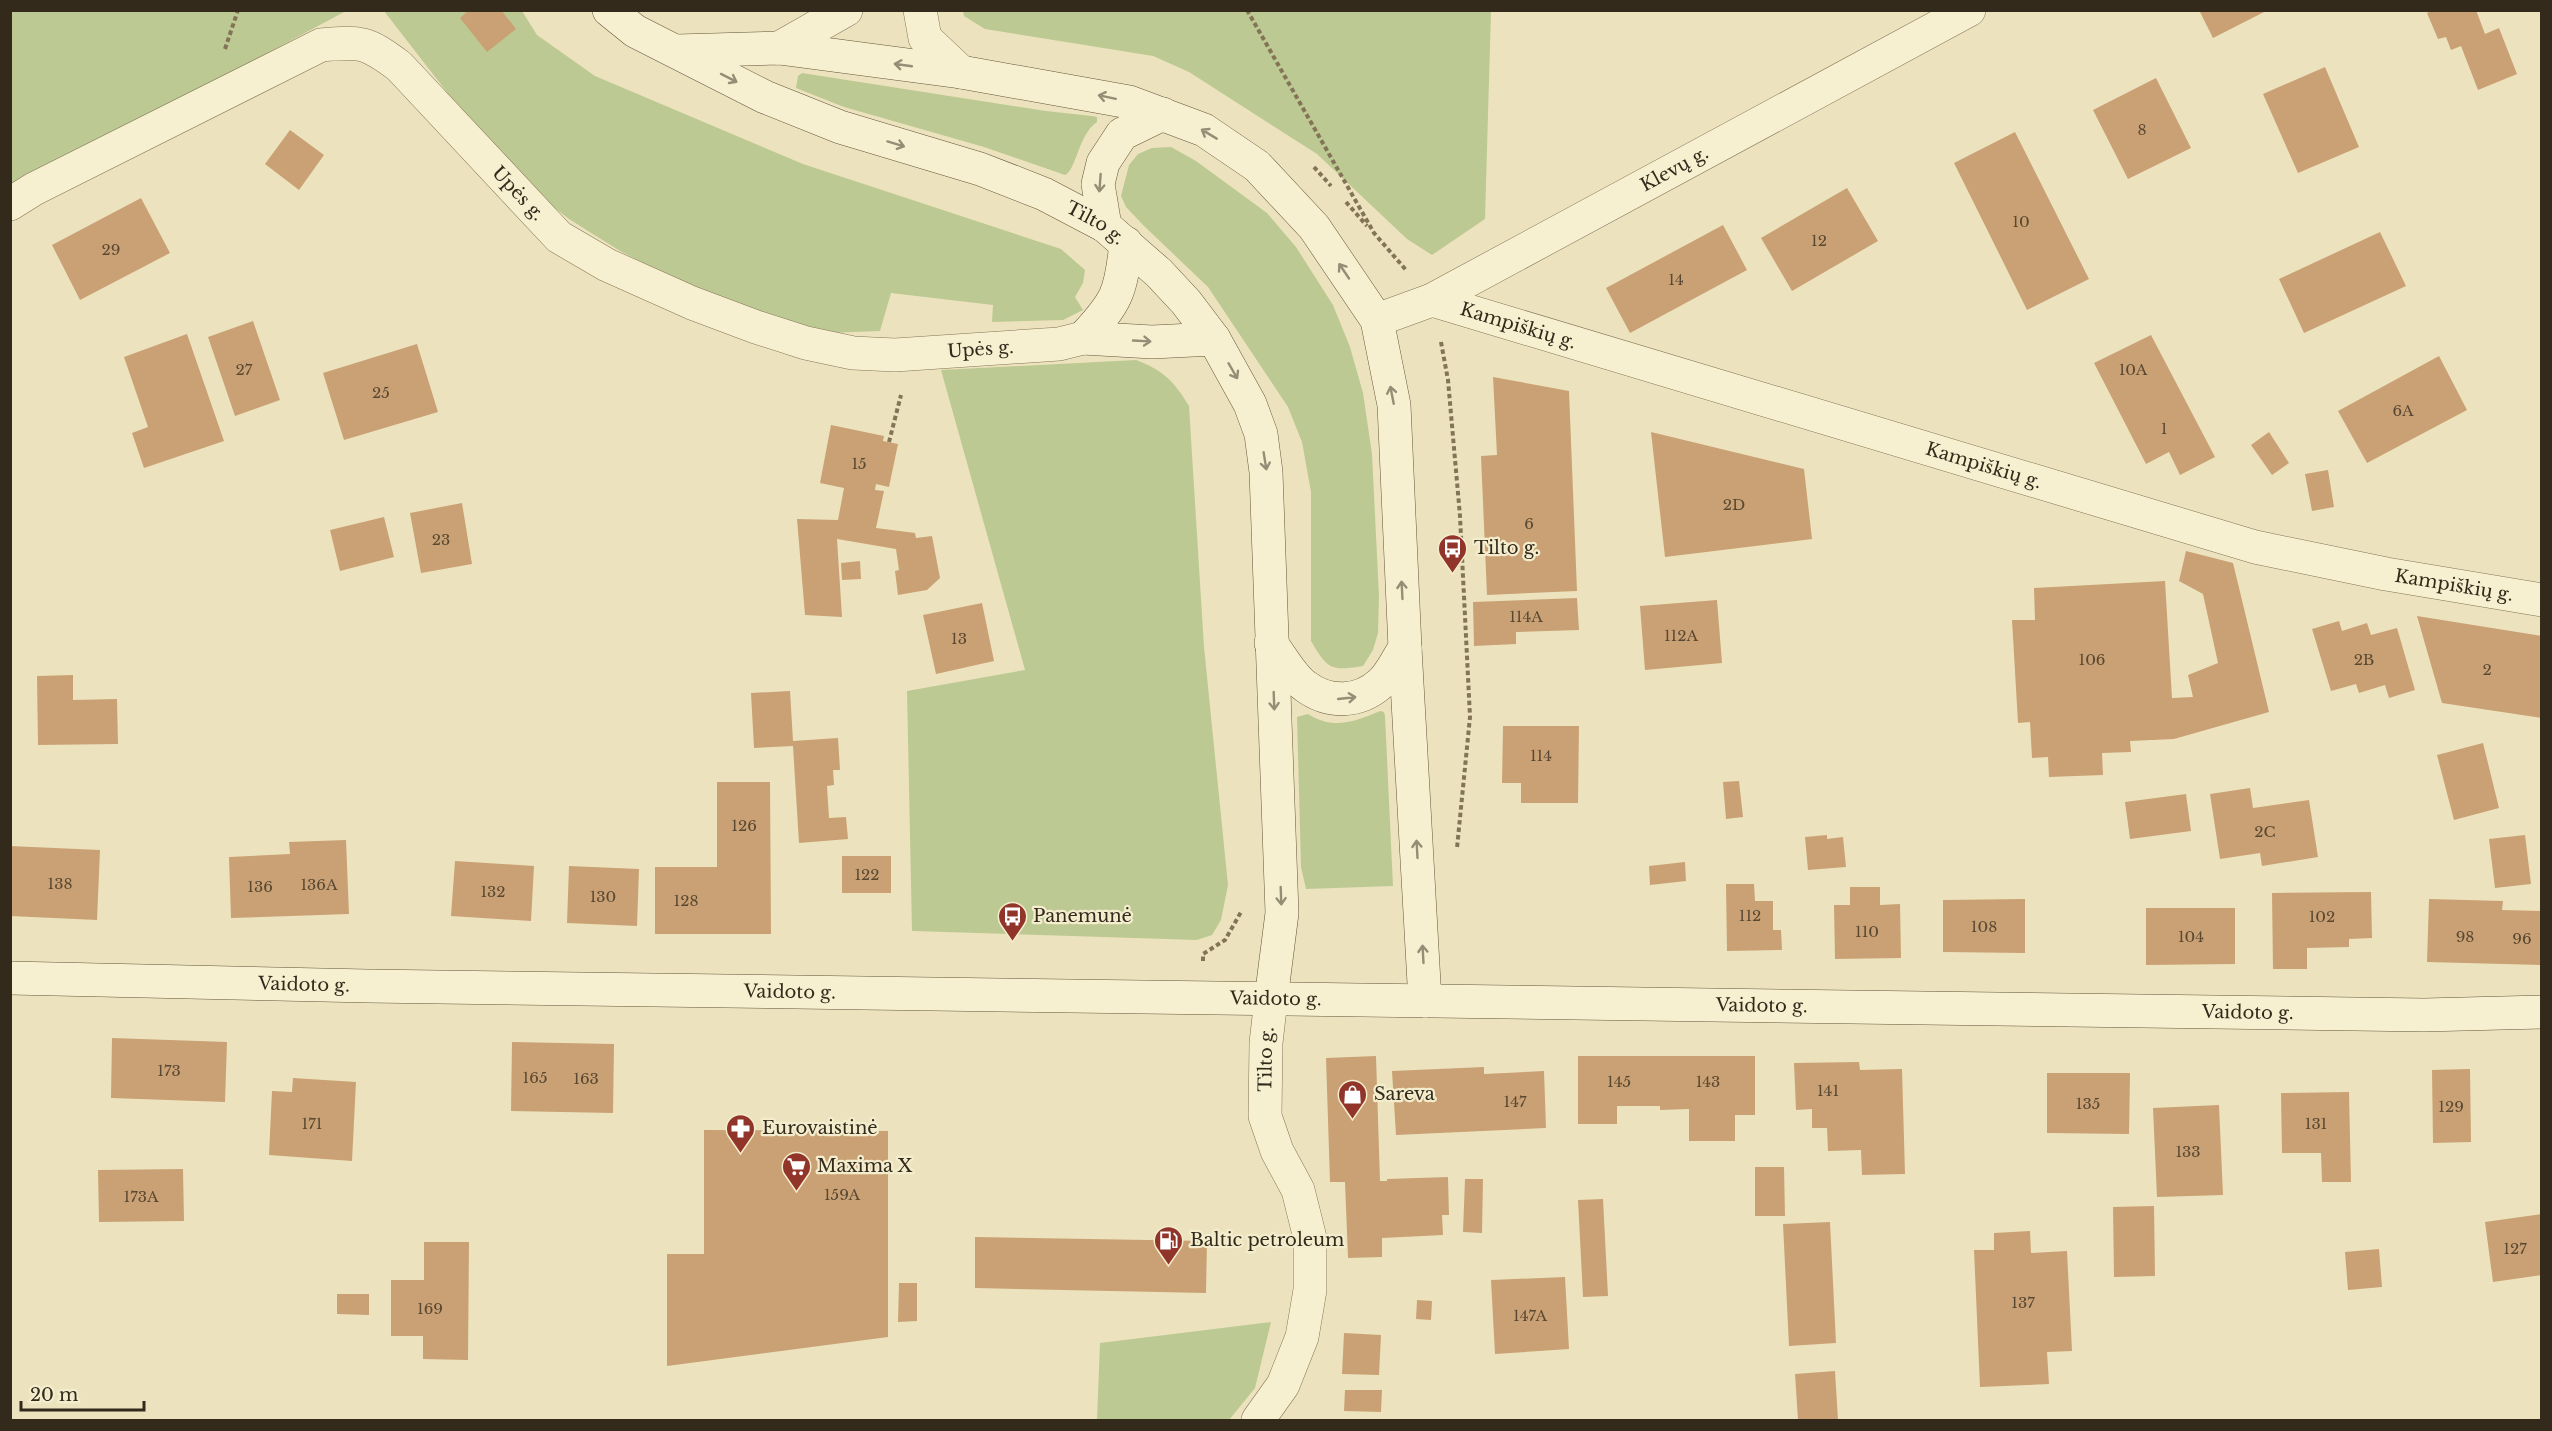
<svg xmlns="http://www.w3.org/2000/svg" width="2552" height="1431" font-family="'Libre Baskerville',serif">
  <rect width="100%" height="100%" fill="#ece3be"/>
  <path fill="#bdc992" d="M11,11H346L44,173L11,194Z
    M384,11H522L537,35L595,76L803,164L1061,249L1085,270L1083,283L1075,297L1083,310L1063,320L992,322L993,305L891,293L880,331L829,333L779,321L680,282L620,251L569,219L534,192L477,131Z
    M963,11H1491L1485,219L1432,255L1407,239L1317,154L1189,72L1153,56L985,29L964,16Z
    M802,73L1046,111L1092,116L1097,117V122C1078,135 1076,171 1065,175L984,147L844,107L796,88L798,76Z
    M1171,147L1196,161L1267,213L1296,247L1333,305L1350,347L1363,393L1372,454L1379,596L1378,633L1373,650L1363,666C1331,671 1328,670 1311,641V492L1302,442L1288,407L1208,287L1143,225L1126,207L1121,196L1129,165L1138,154L1152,148Z
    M1136,360C1164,371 1173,380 1189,406L1204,647L1228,885L1221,920L1212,935L1197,940L912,931L907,691L1025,670L941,370Z
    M1380,711L1384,712L1385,716L1393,886L1306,889L1301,867L1297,717L1308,714C1334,730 1353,722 1380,711Z
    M1271,1322L1255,1388L1229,1420H1097L1100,1343Z"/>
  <path fill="#caa174" d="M469,10H501L516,29L487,52L460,18Z
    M2199,10H2268L2213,38Z
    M2434,10H2476L2485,34L2499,28L2517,74L2478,90L2461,46L2451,50L2446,37L2438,39L2427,13Z
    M2325,67L2359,147L2298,173L2263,94Z
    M2156,78L2191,148L2128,179L2093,110Z
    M290,130L324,155L299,190L265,164Z
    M2015,132L2089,279L2027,310L1954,163Z
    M1847,188L1878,241L1792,291L1761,238Z
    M141,198L170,253L80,300L52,245Z
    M1723,225L1747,270L1630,333L1606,288Z
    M2380,232L2406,286L2304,333L2279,279Z
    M253,321L280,400L235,416L208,337Z
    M187,334L224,441L144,468L132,433L148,427L124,357Z
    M2151,335L2215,457L2180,475L2169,452L2146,464L2094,363Z
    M417,344L438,412L344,440L323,373Z
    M2439,356L2467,410L2367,463L2338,411Z
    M1493,377L1569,391L1577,591L1487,595L1481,456L1497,455Z
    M831,425L884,436L883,441L898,444L889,487L876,484L875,490L884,491L876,528L915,533L916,538L932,536L940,578L927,590L898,595L895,571L899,570L896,549L837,539L842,617L805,615L797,519L838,520L844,488L820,483Z
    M1651,432L1804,469L1812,539L1665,557Z
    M2269,432L2289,463L2272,475L2251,445Z
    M2328,470L2334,507L2312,511L2305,474Z
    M462,503L472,564L421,573L410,513Z
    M384,517L394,557L340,571L330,530Z
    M2186,551L2233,563L2269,712L2174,739L2130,741L2131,752L2102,753L2103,775L2049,777L2048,757L2032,758L2030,722L2018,723L2012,620H2035L2034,588L2165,581L2172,698L2193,697L2188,675L2218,663L2203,594L2179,581Z
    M860,561L861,579L842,580L841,563Z
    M1577,598L1579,630L1516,632V644L1474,646L1473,602Z
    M1717,600L1722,663L1645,670L1640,606Z
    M982,603L994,661L936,674L923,615Z
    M2417,616L2542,636V718L2442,703Z
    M2339,621L2342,631L2367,623L2371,635L2397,628L2415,690L2389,698L2385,685L2359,693L2356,684L2331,691L2312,629Z
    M73,675V700L117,699L118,744L38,745L37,676Z
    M790,691L793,741L838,738L840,770H833L834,785L827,786L829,818L846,817L848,839L799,843L793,746L754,748L751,693Z
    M1503,726H1579L1578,803H1521V783H1502Z
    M2483,743L2499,808L2454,820L2437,755Z
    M1739,781L1743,817L1726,819L1723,782Z
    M717,782H770L771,934H655V867H717Z
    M2250,788L2253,808L2309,800L2318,857L2262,866L2260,853L2220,859L2210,794Z
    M2186,794L2191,831L2130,839L2125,802Z
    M1827,835V839L1843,837L1846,867L1808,870L1805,837Z
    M2525,835L2531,884L2495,888L2489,839Z
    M346,840L349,914L231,918L229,857L290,854L289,842Z
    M10,846L100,850L97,920L10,916Z
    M842,856H891V893H842Z
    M455,861L534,866L531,921L451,916Z
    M1685,862L1686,881L1650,885L1649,866Z
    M569,866L639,869L637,926L567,923Z
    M1726,884H1754L1755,901H1773V930H1781L1782,950L1727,951Z
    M1850,887H1880V905L1900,904L1901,958L1835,959L1834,905H1850Z
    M2371,892L2372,938L2349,939V947L2307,948V969H2273L2272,893Z
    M2025,899V953L1943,952V900Z
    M2429,899L2503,901L2502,910L2542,911V965L2427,962Z
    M2146,908H2235V964L2146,965Z
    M112,1038L227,1042L225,1102L111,1098Z
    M512,1042L614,1044L613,1113L511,1111Z
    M1376,1056L1380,1181H1387V1179L1448,1177L1449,1215H1442L1443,1235L1382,1238V1257L1348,1258L1345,1182H1330L1326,1058Z
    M1578,1056H1755V1115H1735V1141H1689V1109L1660,1110V1106H1617V1124H1578Z
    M1859,1062L1860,1070L1902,1069L1905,1174L1862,1175L1861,1150L1828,1151L1827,1128H1812V1109L1796,1110L1794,1063Z
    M1484,1067V1074L1544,1071L1546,1128L1396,1135L1392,1071Z
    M2470,1069L2471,1142L2433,1143L2432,1070Z
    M2047,1073H2130L2129,1134L2047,1133Z
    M293,1078L356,1082L352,1161L269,1155L272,1091L292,1092Z
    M2349,1092L2351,1182H2322L2321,1153H2282L2281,1093Z
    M2219,1105L2223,1195L2157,1197L2153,1108Z
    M704,1130L888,1131V1337L667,1366V1254H704Z
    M1755,1167H1784L1785,1216H1755Z
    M183,1169L184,1221L99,1222L98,1170Z
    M1465,1179H1483L1482,1233L1463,1232Z
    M1603,1199L1608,1296L1583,1297L1578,1200Z
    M2154,1206L2155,1276L2114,1277L2113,1207Z
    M2542,1214V1275L2493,1282L2485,1222Z
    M1830,1222L1836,1343L1789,1346L1783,1224Z
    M2030,1231L2031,1253L2067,1251L2072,1351L2047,1352L2049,1384L1980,1387L1974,1250H1994V1233Z
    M975,1237L1207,1241L1206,1293L975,1288Z
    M424,1242H469L468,1360L423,1359V1336H391V1280H424Z
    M2379,1249L2382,1287L2348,1290L2345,1252Z
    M1565,1277L1569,1349L1495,1354L1491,1280Z
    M899,1283H917V1321L898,1322Z
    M337,1294H369V1315L337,1314Z
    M1417,1300L1432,1301L1431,1320L1416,1319Z
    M1344,1333L1381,1335L1379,1375L1342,1374Z
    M1835,1371L1838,1420H1798L1795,1374Z
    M1345,1390H1382L1381,1412L1344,1411Z"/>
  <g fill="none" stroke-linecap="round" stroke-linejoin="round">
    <defs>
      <g id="minor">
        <path id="s1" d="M10,204L34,189L321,45C361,41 367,42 399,66L559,237L607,265L692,303L756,327L806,343L853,353L895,355L1059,344L1083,338"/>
        <path id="s2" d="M1432,300L2255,547L2386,574L2542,600"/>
        <path id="s3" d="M1377,320L1432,300L1969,10"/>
        <path id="s4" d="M1258,1420L1283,1385L1302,1337L1310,1290V1238L1298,1190L1277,1151L1265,1116L1266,1043L1271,999"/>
      </g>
      <path id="tertiary" d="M920,10L925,38L961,72
        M779,48L846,10"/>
      <g id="secondary">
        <path id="s5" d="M609,10L635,31L765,97L840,127L980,169L1044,194L1105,226L1159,273L1186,302L1214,339L1250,404L1261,434L1266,472L1282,913L1271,999"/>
        <path d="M677,51L779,48L961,72L1129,102L1204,130L1257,166L1314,227L1377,320L1394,405L1405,648L1425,1001"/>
        <path d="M1105,226L1098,184L1103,163L1122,134L1163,114"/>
        <path d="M1083,338L1152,342L1214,339"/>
        <path d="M1083,338C1117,302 1121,293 1126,243"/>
        <path d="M1271,643C1281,656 1292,677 1305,686C1329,704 1359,703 1381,683C1391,674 1397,659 1405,648"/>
        <path id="s6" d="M10,978L368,986L2424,1015L2542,1012"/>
      </g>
    </defs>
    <use href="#minor" stroke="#847457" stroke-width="34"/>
    <use href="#tertiary" stroke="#847457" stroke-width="34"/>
    <use href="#secondary" stroke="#65553b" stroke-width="34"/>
    <path stroke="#847457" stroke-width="4" stroke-dasharray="4.5 3" stroke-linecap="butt" d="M1247,10L1374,233L1406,270
      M225,49L238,10
      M1314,167L1331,186
      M1346,202L1367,226
      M1441,342L1448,380L1460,516L1470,717L1457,848
      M889,442L901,395
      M1203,961V954L1225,940L1241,912"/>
    <use href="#minor" stroke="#f7f0d0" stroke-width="33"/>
    <use href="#tertiary" stroke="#f7f0d0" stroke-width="33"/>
    <use href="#secondary" stroke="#f7f0d0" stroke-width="33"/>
  </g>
  <defs><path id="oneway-shaft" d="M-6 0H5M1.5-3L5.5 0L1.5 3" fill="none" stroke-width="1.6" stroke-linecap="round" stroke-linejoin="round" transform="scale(1.5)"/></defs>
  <g stroke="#958d76">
    <use href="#oneway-shaft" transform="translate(903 65) rotate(-172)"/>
    <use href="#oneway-shaft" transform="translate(729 78) rotate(27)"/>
    <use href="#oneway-shaft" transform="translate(1107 97) rotate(-168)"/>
    <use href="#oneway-shaft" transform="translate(1209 134) rotate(-149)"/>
    <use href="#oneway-shaft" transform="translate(896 144) rotate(17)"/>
    <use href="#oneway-shaft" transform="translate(1100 183) rotate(94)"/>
    <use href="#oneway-shaft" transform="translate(1344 271) rotate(-124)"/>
    <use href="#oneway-shaft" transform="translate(1142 341) rotate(3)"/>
    <use href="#oneway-shaft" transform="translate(1233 371) rotate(60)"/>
    <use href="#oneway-shaft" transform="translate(1392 395) rotate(-101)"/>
    <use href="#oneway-shaft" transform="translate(1265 461) rotate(81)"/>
    <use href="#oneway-shaft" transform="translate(1402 590) rotate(-93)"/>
    <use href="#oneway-shaft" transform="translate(1347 698) rotate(-6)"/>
    <use href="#oneway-shaft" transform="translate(1274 701) rotate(88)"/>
    <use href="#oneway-shaft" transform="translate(1417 849) rotate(-93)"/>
    <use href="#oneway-shaft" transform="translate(1281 896) rotate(88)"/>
    <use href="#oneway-shaft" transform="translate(1423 954) rotate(-93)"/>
  </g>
  <defs>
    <symbol id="bus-pin" viewBox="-11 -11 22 30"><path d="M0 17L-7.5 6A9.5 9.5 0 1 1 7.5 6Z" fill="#913429" stroke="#f4edcd"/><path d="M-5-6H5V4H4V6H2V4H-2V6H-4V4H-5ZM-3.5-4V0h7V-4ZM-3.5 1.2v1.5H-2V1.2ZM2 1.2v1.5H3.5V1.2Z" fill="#fff"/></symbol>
    <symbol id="shop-pin" viewBox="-11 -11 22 30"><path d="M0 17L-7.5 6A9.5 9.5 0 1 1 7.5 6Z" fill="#913429" stroke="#f4edcd"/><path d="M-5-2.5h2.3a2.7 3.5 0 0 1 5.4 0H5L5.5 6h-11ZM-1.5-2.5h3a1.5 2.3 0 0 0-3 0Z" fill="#fff"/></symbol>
    <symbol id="pharmacy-pin" viewBox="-11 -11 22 30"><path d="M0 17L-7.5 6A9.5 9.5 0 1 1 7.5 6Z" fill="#913429" stroke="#f4edcd"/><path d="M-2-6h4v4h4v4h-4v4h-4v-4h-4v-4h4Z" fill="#fff"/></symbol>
    <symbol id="supermarket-pin" viewBox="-11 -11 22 30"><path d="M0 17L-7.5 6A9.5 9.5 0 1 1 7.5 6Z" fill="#913429" stroke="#f4edcd"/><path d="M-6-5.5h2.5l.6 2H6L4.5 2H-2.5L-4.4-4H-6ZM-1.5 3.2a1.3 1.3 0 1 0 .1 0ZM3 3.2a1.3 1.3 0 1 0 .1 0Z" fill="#fff"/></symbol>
    <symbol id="fuel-pin" viewBox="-11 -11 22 30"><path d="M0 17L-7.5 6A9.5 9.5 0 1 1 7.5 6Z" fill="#913429" stroke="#f4edcd"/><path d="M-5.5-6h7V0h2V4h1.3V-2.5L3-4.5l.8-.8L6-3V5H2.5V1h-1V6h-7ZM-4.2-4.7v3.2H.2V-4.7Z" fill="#fff"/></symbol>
  </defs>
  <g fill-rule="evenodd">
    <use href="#bus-pin" x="1436" y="532" width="33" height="45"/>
    <use href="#bus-pin" x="996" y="900" width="33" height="45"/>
    <use href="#shop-pin" x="1336" y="1078" width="33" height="45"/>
    <use href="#pharmacy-pin" x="724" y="1112" width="33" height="45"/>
    <use href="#supermarket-pin" x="780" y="1150" width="33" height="45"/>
    <use href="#fuel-pin" x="1152" y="1224" width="33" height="45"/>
  </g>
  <g text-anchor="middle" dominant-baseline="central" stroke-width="4.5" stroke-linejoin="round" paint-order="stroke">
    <g font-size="15" fill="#594832">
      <text x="2142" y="129">8</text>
      <text x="2021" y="221">10</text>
      <text x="1819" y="240">12</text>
      <text x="111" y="249">29</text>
      <text x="1676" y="279">14</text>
      <text x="244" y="369">27</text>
      <text x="2133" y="369">10A</text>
      <text x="381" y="392">25</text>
      <text x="2403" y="410">6A</text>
      <text x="2164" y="428">1</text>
      <text x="859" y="463">15</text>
      <text x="1734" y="504">2D</text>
      <text x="1529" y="523">6</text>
      <text x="441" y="539">23</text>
      <text x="1526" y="616">114A</text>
      <text x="1681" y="635">112A</text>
      <text x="959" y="638">13</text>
      <text x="2092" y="659">106</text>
      <text x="2364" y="659">2B</text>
      <text x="2487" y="669">2</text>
      <text x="1541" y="755">114</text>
      <text x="744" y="825">126</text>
      <text x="2265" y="831">2C</text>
      <text x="867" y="874">122</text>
      <text x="60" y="883">138</text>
      <text x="319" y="884">136A</text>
      <text x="260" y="886">136</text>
      <text x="493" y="891">132</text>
      <text x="603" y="896">130</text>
      <text x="686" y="900">128</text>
      <text x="1750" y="915">112</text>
      <text x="2322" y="916">102</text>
      <text x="1984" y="926">108</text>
      <text x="1867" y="931">110</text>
      <text x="2191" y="936">104</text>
      <text x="2465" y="936">98</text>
      <text x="2522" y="938">96</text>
      <text x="169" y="1070">173</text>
      <text x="535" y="1077">165</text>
      <text x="586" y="1078">163</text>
      <text x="1619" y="1081">145</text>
      <text x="1708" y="1081">143</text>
      <text x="1828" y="1090">141</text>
      <text x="1515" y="1101">147</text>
      <text x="2088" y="1103">135</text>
      <text x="2451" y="1106">129</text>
      <text x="312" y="1123">171</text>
      <text x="2316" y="1123">131</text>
      <text x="2188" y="1151">133</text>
      <text x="842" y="1194">159A</text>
      <text x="141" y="1196">173A</text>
      <text x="2515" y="1248">127</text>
      <text x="2023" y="1302">137</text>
      <text x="430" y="1308">169</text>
      <text x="1530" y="1315">147A</text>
    </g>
    <g font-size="18" fill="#332a1c" stroke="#f4edcd">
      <text stroke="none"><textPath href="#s3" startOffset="334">Klevų g.</textPath></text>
      <text stroke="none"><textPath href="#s1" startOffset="608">Upės g.</textPath></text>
      <text stroke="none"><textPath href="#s5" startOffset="534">Tilto g.</textPath></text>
      <text stroke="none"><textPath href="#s2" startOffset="90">Kampiškių g.</textPath></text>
      <text stroke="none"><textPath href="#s1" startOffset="1113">Upės g.</textPath></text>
      <text stroke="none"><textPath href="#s2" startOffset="576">Kampiškių g.</textPath></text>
      <text stroke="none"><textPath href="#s2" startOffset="1062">Kampiškių g.</textPath></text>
      <text stroke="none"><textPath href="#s6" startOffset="294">Vaidoto g.</textPath></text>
      <text stroke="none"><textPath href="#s6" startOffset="780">Vaidoto g.</textPath></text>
      <text stroke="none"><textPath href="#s6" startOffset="1266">Vaidoto g.</textPath></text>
      <text stroke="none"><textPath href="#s6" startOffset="1752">Vaidoto g.</textPath></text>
      <text stroke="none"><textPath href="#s6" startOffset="2238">Vaidoto g.</textPath></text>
      <text stroke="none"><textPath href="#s4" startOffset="382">Tilto g.</textPath></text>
    </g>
    <g font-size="18" fill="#332a1c" stroke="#f4edcd" text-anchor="start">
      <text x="1474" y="548">Tilto g.</text>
      <text x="1033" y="916">Panemunė</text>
      <text x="1374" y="1094">Sareva</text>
      <text x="762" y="1128">Eurovaistinė</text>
      <text x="817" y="1166">Maxima X</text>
      <text x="1190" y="1240">Baltic petroleum</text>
    </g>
  </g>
  <rect width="2552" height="1431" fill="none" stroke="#332a1c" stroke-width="24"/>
  <path d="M21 1401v9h123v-9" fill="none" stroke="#332a1c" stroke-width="3"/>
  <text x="30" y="1401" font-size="18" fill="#332a1c" stroke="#f4edcd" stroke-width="4.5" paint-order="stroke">20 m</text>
</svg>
